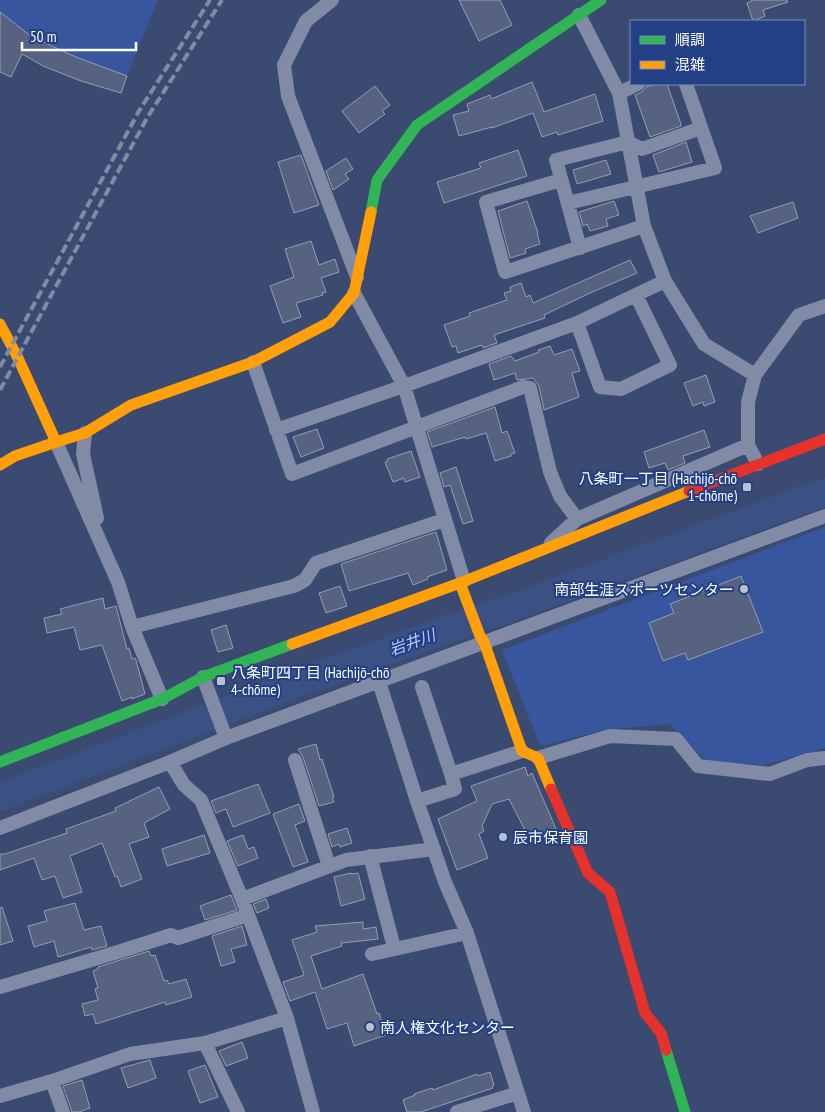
<svg xmlns="http://www.w3.org/2000/svg" width="825" height="1112" font-family="'PT Sans Narrow','Noto Sans JP',sans-serif">
  <rect width="100%" height="100%" fill="#3a4a70"/>
  <path fill="#37569d" d="M0,0H158L127,76L76,57L32,37L0,12Z
    M825,527V748L764,765L706,761L669,724L604,730L540,746L502,650Z"/>
  <g fill="none" stroke-linecap="round" stroke-linejoin="round">
    <path stroke="#3b5083" stroke-width="28" d="M0,797L293,685L471,621L503,611L825,492"/>
  </g>
  <path fill="#566280" stroke="#949eb4" d="M459,0H500L512,25L479,41Z
    M753,0H787L788,2L763,10L765,16L753,21L747,3Z
    M0,12L32,37L76,57L127,76L121,93L81,81L43,66L22,54L11,77L0,72Z
    M532,82L544,112L595,94L603,121L558,135L557,132L542,137L533,113L492,128V127L459,136L453,115L469,111L467,104L490,95L491,99Z
    M655,84H667L681,124V126L650,137L635,95L642,92L646,87Z
    M375,86L390,105L382,111L385,114L359,133L342,111Z
    M686,142L692,162L659,172L653,155Z
    M518,150L527,176L444,203L437,182L481,168L479,163Z
    M301,155L319,205L294,213L278,162Z
    M346,158L353,169L345,174L349,179L333,190L326,171Z
    M606,160L611,174L577,184L573,170Z
    M527,201L538,233H537L540,244L525,249L526,253L510,258L498,211Z
    M614,201L619,215L606,219L608,226L590,231L587,224L583,226L579,212Z
    M793,202L798,218L758,233L750,216Z
    M311,241L319,265L335,259L339,272L321,278L326,292L322,293L323,295L296,303L301,317L283,323L270,286L294,277L285,249Z
    M630,260L637,273L590,293L544,315L545,318L494,335L497,343L483,348L482,345L458,353L456,346L452,347L444,325L470,316L469,313L507,300L504,293L511,291L510,287L521,283L526,297L530,295L533,303Z
    M550,346L554,355L572,349L580,371L572,373L579,397L544,410L539,386L533,378L517,380L515,373L494,380L489,364L511,356L515,361L539,352L538,350Z
    M706,375L715,402L704,406L703,402L693,406L684,383Z
    M495,407L502,433L507,431L515,453L511,454V456L495,461L486,433L466,439L465,437L432,447L427,432Z
    M317,429L324,448L301,457L293,437Z
    M704,430L710,447L683,456L685,463L668,470L665,463L649,468L644,452Z
    M411,451L420,477L405,482L404,478L393,482L385,462L388,461L387,459Z
    M456,467L473,521L463,524L450,485L444,487L440,473Z
    M436,532L447,570L427,577L428,579L413,585L408,573L349,591L341,564Z
    M741,576L763,632L688,660L685,653L663,661L649,623L674,613L670,604Z
    M340,586L347,606L326,613L319,593Z
    M103,598L105,609L116,606L127,649L129,648L132,659L135,658L136,660L145,694L132,699V697L122,701L102,645L80,650L74,627L47,633L44,618L62,614L60,609Z
    M226,625L233,648L218,652L211,630Z
    M316,744L320,760L322,759L334,797H332L334,802L319,806L303,757L298,749Z
    M525,767L528,776L532,773L556,829L530,840L509,799L492,804L482,826L484,831L479,834L488,858L457,870L438,819L477,801L471,786Z
    M258,784L270,813L233,827L226,809L216,813L211,801Z
    M159,787L170,809L144,823L149,837L129,844L142,879L121,887L117,876L115,877L102,843L70,856L82,892L63,898L55,876L42,880L34,858L0,870V854H5L67,833L66,829L116,811L115,808Z
    M299,804L305,821L295,825L308,862L293,867L273,814Z
    M347,828L352,843L340,847L339,844L332,847L328,834Z
    M204,835L210,853L167,866L162,849Z
    M243,835L248,849L254,847L258,858L238,866L227,841Z
    M351,873V874L358,873L365,899L341,906L334,877Z
    M231,895L237,910L205,920L200,906Z
    M266,899L269,908L257,913L253,904Z
    M75,903L84,930L101,926L107,946L92,950L91,947L58,957L54,941L34,947L28,926L47,921L44,911Z
    M2,907L13,941L0,945V908Z
    M363,922V929L376,927L378,939L341,943L342,946L311,956L322,989L363,974L377,1014L379,1013L386,1035L354,1046L347,1023L327,1029L315,992L290,1001L283,982L304,975L292,940L317,932L315,926Z
    M242,926L247,945L231,949L235,962L221,966L212,936Z
    M149,951L151,956L155,955L164,981L167,980L169,984L186,979L192,997L166,1005L165,1002L96,1024L93,1014L85,1016L82,1004L98,1000L95,989L98,988L93,971L98,969V967Z
    M242,1042L248,1058L226,1066L219,1051Z
    M150,1060L156,1078L128,1088L121,1068Z
    M205,1065L218,1097L200,1103L188,1071Z
    M490,1072L494,1085L492,1086L493,1088L421,1112H407L403,1100L415,1095L414,1094L432,1088L433,1090L477,1074L478,1076Z
    M82,1080L90,1108L79,1112H72L63,1086Z"/>
  <g fill="none" stroke-linecap="round" stroke-linejoin="round">
    <path stroke="#818ba6" stroke-width="14" d="M332,0L306,21L284,65L288,96L357,277
      M579,15L619,93L644,226L665,281L704,344L755,375
      M619,93L638,84
      M561,180L486,202L505,272L644,226
      M568,203L715,168L686,84
      M580,248L556,160L628,142L642,149L701,128
      M354,293L404,386L464,581
      M577,323L600,387L621,389L670,365L636,295
      M253,362L292,474L523,387L530,388L550,472L560,496L577,519
      M276,430L404,386L577,323L665,281
      M85,433L83,454L97,518
      M56,442L118,582L132,627L162,699
      M758,464L748,445V402L755,375L799,315L825,306
      M551,543L577,519L748,445
      M132,627L294,586L305,580L316,563L444,520
      M203,677L226,738
      M379,682L417,801L445,882L467,933L524,1112
      M422,687L451,774
      M538,758L610,736L676,739L698,766L770,774L807,760L825,758
      M295,760L329,866
      M170,762L184,785L201,800L242,899L287,1018L313,1112
      M417,801L455,789L451,774L522,751
      M0,828L170,762L226,738L825,516
      M370,856L392,940
      M242,899L346,860L434,849
      M372,954L467,933
      M0,987L118,952L171,935L178,938L248,915
      M205,1043L238,1112
      M52,1081L63,1112
      M0,1096L52,1081L130,1054L205,1043L287,1018
      M457,1112L518,1093"/>
    <path stroke="#30b455" stroke-width="11" d="M371,212L377,180L417,125L601,0
      M0,762L162,699L203,677L292,644
      M666,1050L685,1112"/>
    <path stroke="#ff9f0a" stroke-width="11" d="M0,324L18,358L56,442L15,456L0,465
      M56,442L85,433L131,405L253,362L330,322L354,293L371,212
      M460,583L480,636L484,642L522,751L538,758L551,789
      M292,644L460,583L689,491"/>
    <path stroke="#e5322d" stroke-width="11" d="M689,491L825,439
      M551,789L588,873L610,892L645,1013L661,1033L666,1050"/>
    <path stroke="#818ba4" stroke-width="4" stroke-dasharray="9 4" stroke-linecap="butt" d="M0,367L139,111L210,0
      M0,390L147,118L222,0"/>
  </g>
  <g fill="#bac0cd" stroke="#234087" stroke-width="2">
    <rect x="742" y="482" width="10" height="10" rx="2.5"/>
    <circle cx="744" cy="589" r="5"/>
    <rect x="216" y="676" width="10" height="10" rx="2.5"/>
    <circle cx="503" cy="837" r="5"/>
    <circle cx="370" cy="1027" r="5"/>
  </g>
  <g text-anchor="middle" dominant-baseline="central" stroke-width="4" stroke-linejoin="round" paint-order="stroke">
    <g font-size="15" fill="#fff" stroke="#234087" text-anchor="start">
      <text x="737" y="478" text-anchor="end">八条町一丁目 (Hachijō-chō<tspan x="737" dy="17">1-chōme)</tspan></text>
      <text x="734" y="589" text-anchor="end">南部生涯スポーツセンター</text>
      <text x="231" y="672">八条町四丁目 (Hachijō-chō<tspan x="231" dy="17">4-chōme)</tspan></text>
      <text x="513" y="837">辰市保育園</text>
      <text x="380" y="1027">南人権文化センター</text>
    </g>
    <g font-size="16" font-style="italic" fill="#b9cbf1" stroke="#234087">
      <text transform="translate(412 642) rotate(-20)">岩井川</text>
    </g>
  </g>
  <rect x="630" y="20" width="175" height="65" fill="#234087" stroke="#7b8cb7"/>
  <rect x="640" y="36" width="25" height="8" fill="#30b455" stroke="#7b8cb7"/>
  <text x="675" y="45" font-size="15" fill="#ffffff">順調</text>
  <rect x="640" y="61" width="25" height="8" fill="#ff9f0a" stroke="#7b8cb7"/>
  <text x="675" y="70" font-size="15" fill="#ffffff">混雑</text>
  <path d="M22 42v8h114v-8" fill="none" stroke="#ffffff" stroke-width="2.5"/>
  <text x="30" y="42" font-size="15" fill="#ffffff" stroke="#234087" stroke-width="4" paint-order="stroke">50 m</text>
</svg>
